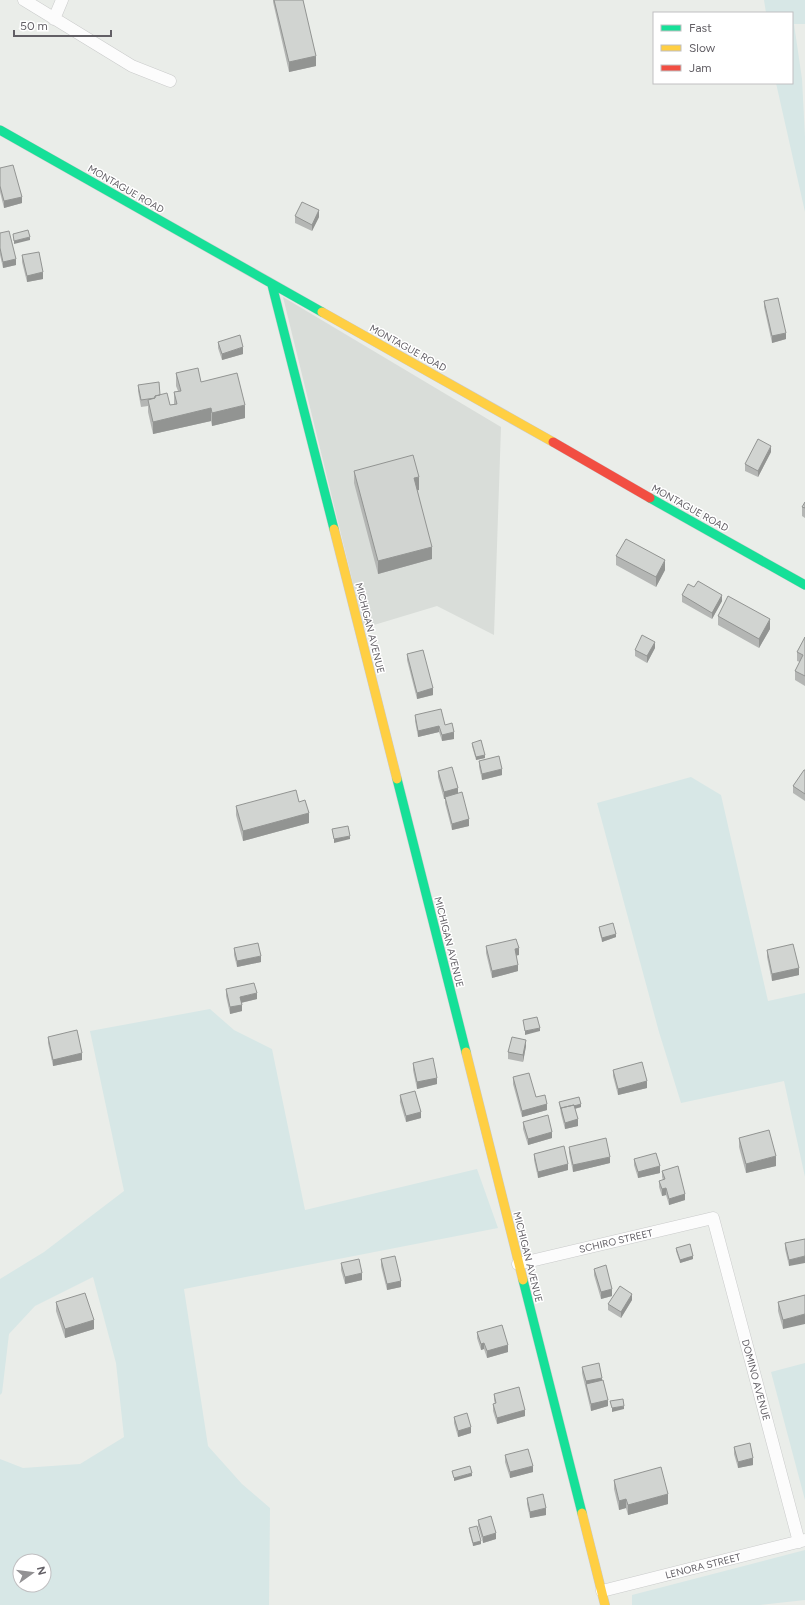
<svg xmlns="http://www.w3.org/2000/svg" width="805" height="1605" font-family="Figtree,sans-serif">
  <rect width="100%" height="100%" fill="#eaede9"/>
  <path fill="#d9ddd9" d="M283,297L501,427L494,635L437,606L364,628Z"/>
  <path fill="#d7e7e6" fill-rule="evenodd" d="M764,0H805V24H794L802,79L805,137V212L776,83H792V13H766Z
    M691,777L721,795L768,1001L805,993V1177L784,1081L681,1103L659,1032L597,803Z
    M210,1009L234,1030L272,1049L305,1210L477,1169L498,1228L184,1289L208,1446L242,1484L270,1508L269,1605H0V1459L23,1468L80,1464L124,1437L116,1363L93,1277L35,1306L9,1334L2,1393L0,1395V1279L44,1252L124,1191L90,1031ZM20,1561H44V1585H20Z
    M805,1363V1500L771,1372Z
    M805,1550V1600L760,1605H632V1595Z"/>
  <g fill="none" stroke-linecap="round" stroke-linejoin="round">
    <defs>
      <path id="street" d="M24,0L132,66L170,81
        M54,19L62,0
        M518,1264L713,1218L799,1542
        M602,1591L805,1540"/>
      <path id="fast" d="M0,130L322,312
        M272,285L334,529
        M650,498L805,585
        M397,779L466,1052
        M523,1280L582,1513"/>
      <path id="slow" d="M322,312L553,442
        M334,529L397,779
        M466,1052L523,1280
        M582,1513L605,1605"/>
      <path id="jam" d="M553,442L650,498"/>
    </defs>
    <use href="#street" stroke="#cacbcb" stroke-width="13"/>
    <use href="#fast" stroke="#cacacb" stroke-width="10"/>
    <use href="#slow" stroke="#cacacb" stroke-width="10"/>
    <use href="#jam" stroke="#cacacb" stroke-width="10"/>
    <use href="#street" stroke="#fcfcfc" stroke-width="12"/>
    <use href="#fast" stroke="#16e098" stroke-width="9"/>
    <use href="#slow" stroke="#ffcf43" stroke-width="9"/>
    <use href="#jam" stroke="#f24e42" stroke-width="9"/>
  </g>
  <path fill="#b4b6b4" d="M273,0H303L316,66L289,72L273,2Z
    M0,168L22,203L4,208L0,192Z
    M295,216L319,217L312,231L295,223Z
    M0,233L16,265L3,268L0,255Z
    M22,255L43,279L27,282L22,262Z
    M764,301L786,339L772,343L764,307Z
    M218,342L243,354L222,360L218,348Z
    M176,373L201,382L245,418L212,426L211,421L153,434L148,412V406L141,407L138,391V385L160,395L170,405L174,404V392L178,391L176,386Z
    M771,452L758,477L745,471V464Z
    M354,471L419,490H417L432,559L378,574L354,483Z
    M805,502V518L802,516V507Z
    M616,556L665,570L656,587L616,565Z
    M682,595L722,601L712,619L682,602Z
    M718,616L770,629L759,648L718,625Z
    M805,637V686L795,680V671L800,662L797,661V652Z
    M655,648L647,663L635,656V650Z
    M407,654L433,695L417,699L407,660Z
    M415,715L445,725L454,739L442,741L439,732L418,737L415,721Z
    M472,743L485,758L476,760L472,746Z
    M479,761L502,775L482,780L479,767Z
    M805,770V801L793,793V786Z
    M438,771L458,793L469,826L452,830L445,803V799H444L438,777Z
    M299,802L309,823L243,841L236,815V806Z
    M599,927L616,937L602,942L599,930Z
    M486,946L519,955H516L518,971L492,978L486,953Z
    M234,948L261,962L237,967L234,955Z
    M767,950L799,975L772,981L767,957Z
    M226,989L257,999L241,1003L242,1011L230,1014L226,996Z
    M48,1037L82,1060L53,1066L48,1043Z
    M526,1046L523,1062L508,1059V1052Z
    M413,1063L437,1084L417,1089L413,1070Z
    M613,1070L647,1088L618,1095L613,1076Z
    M513,1077L536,1097L547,1110L522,1117L513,1084Z
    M400,1095L421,1118L406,1122L400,1102Z
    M559,1102L581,1107L575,1109L578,1126L565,1129L561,1114Z
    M523,1122L552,1138L528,1145L523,1129Z
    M739,1138L776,1166L746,1173L739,1147Z
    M569,1147L610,1163L573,1172L569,1153Z
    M534,1154L568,1170L538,1178L534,1160Z
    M634,1159L660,1173L638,1178L634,1165Z
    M662,1171L685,1200L669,1205L666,1195L662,1196L659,1187V1181L663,1180L662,1177Z
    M805,1239L789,1266L785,1249V1243Z
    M676,1248L693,1259L680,1263L676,1251Z
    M381,1259L401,1287L387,1290L381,1266Z
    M341,1263L362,1280L345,1284L341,1270Z
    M594,1269L612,1296L601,1299L594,1275Z
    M805,1295L783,1329L778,1311V1302Z
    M632,1300L621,1318L608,1310V1304Z
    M56,1302L94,1329L65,1338L56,1311Z
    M477,1332L508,1352L487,1358L484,1349L481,1350L477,1338Z
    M582,1367L602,1380L608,1406L591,1411L582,1373Z
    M494,1394L525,1416L497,1424L493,1411V1404H495L494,1400Z
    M454,1417L471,1433L458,1437L454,1423Z
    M734,1447L753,1465L738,1468L734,1454Z
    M505,1455L533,1472L510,1478L505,1462Z
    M614,1480L668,1504L628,1515L626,1508L619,1510L614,1489Z
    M527,1498L546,1515L530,1518L527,1504Z
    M478,1520L496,1539L483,1543L478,1526Z
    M469,1528L481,1544L473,1546L469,1531Z"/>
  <path fill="#929492" d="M316,56V66L289,72V62Z
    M22,197V203L4,208V201Z
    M319,210V217L312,231V225Z
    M30,237V240L14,244V241Z
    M16,259V265L3,268V262Z
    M43,272V279L27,282V276Z
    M786,333V339L772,343V336Z
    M243,347V354L222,360V354Z
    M245,405V418L212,426V413Z
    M211,408V421L153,434V422Z
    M771,446V452L758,477V471Z
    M419,477V490L414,491V478Z
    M432,547V559L378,574V561Z
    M665,560V570L656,587V577Z
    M722,595V601L712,619V613Z
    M770,619V629L759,648V639Z
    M655,642V648L647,663V656Z
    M433,688V695L417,699V693Z
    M439,726V732L418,737V731Z
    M454,732V739L442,741V735Z
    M485,755V758L476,760V757Z
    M502,769V775L482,780V774Z
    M458,788V795L445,797V799H444V792Z
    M309,813V823L243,841V831Z
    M469,819V826L452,830V824Z
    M350,836V839L334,843V839Z
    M616,934V937L602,942V938Z
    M519,948V955L515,956V949Z
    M261,956V962L237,967V961Z
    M518,965V971L492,978V971Z
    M799,968V975L772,981V974Z
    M257,993V999L240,1003V997Z
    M242,1005V1011L230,1014V1007Z
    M540,1028V1031L525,1035V1031Z
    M526,1040V1046L523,1062V1055Z
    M82,1053V1060L53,1066V1060Z
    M437,1078V1084L417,1089V1082Z
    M647,1081V1088L618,1095V1089Z
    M547,1104V1110L522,1117V1111Z
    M581,1104V1107L562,1112L561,1109Z
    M421,1112V1118L406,1122V1116Z
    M578,1119V1126L565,1129V1123Z
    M552,1132V1138L528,1145V1139Z
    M776,1156V1166L746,1173V1164Z
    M610,1157V1163L573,1172V1165Z
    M568,1164V1170L538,1178V1172Z
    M660,1166V1173L638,1178V1172Z
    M666,1188V1195L662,1196V1189Z
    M685,1194V1200L669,1205V1199Z
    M693,1256V1259L680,1263V1260Z
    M805,1256V1263L789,1266V1260Z
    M362,1273V1280L345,1284V1277Z
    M401,1281V1287L387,1290V1284Z
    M612,1289V1296L601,1299V1292Z
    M632,1294V1300L621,1318V1312Z
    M805,1314V1324L783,1329V1320Z
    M94,1320V1329L65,1338V1329Z
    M484,1343V1349L481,1350V1344Z
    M508,1345V1352L487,1358V1351Z
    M602,1378V1384H586V1388V1381Z
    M608,1400V1406L591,1411V1404Z
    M624,1406V1409L612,1412V1408Z
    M525,1410V1416L497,1424V1418Z
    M471,1427V1433L458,1437V1431Z
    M753,1458V1465L738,1468V1462Z
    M533,1466V1472L510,1478V1472Z
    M472,1473V1476L454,1481V1478Z
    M668,1494V1504L628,1515V1505Z
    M626,1499V1508L619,1510V1501Z
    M546,1508V1515L530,1518V1512Z
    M496,1533V1539L483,1543V1537Z
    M481,1541V1544L473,1546V1543Z"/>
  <path fill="#d1d4d1" stroke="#929492" d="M274,0H303L316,56L289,62Z
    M13,165L22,197L4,201L0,186V168Z
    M302,202L319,210L312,225L295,216Z
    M28,230L30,237L14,241L13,234Z
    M9,231L16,259L3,262L0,248V233Z
    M39,252L43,272L27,276L22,255Z
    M778,298L786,333L772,336L764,301Z
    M240,335L243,347L222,354L218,342Z
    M198,368L201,382L237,373L245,405L212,413L211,408L153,422L148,400L155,398V396L167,393L170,405L177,404L174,392L181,391L176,373Z
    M159,382L160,395L155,396V398L141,400L138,385Z
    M758,439L771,446L758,471L745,464Z
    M413,455L419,477L414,478L432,547L378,561L354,471Z
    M805,502V508L802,507Z
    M626,539L665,560L656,577L616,556Z
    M698,581L722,595L712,613L682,595L688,584L694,587Z
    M728,596L770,619L759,639L718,616Z
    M642,635L655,642L647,656L635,650Z
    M805,637V676L795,671L803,655L797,652Z
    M423,650L433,688L417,693L407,654Z
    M441,709L445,725L452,723L454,732L442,735L439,726L418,731L415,715Z
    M481,740L485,755L476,757L472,743Z
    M499,756L502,769L482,774L479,761Z
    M452,767L458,788L444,792L438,771Z
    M804,770H805V794L793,786Z
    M296,790L299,802L305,800L309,813L243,831L236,806Z
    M462,792L469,819L452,824L445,797Z
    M348,826L350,836L334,839L332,829Z
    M613,923L616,934L602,938L599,927Z
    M516,939L519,948L515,949L518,965L492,971L486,946Z
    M258,943L261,956L237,961L234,948Z
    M793,944L799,968L772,974L767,950Z
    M254,983L257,993L240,997L242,1005L230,1007L226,989Z
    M537,1017L540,1028L525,1031L523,1020Z
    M77,1030L82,1053L53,1060L48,1037Z
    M512,1037L526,1040L523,1055L508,1052Z
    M433,1058L437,1078L417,1082L413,1063Z
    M642,1062L647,1081L618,1089L613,1070Z
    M529,1073L536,1097L545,1095L547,1104L522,1111L513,1077Z
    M415,1091L421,1112L406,1116L400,1095Z
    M579,1097L581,1104L574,1106V1105L561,1108V1109L559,1102Z
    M574,1105L578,1119L565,1123L561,1108Z
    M548,1115L552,1132L528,1139L523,1122Z
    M769,1130L776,1156L746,1164L739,1138Z
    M606,1138L610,1157L573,1165L569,1147Z
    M564,1146L568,1164L538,1172L534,1154Z
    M656,1153L660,1166L638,1172L634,1159Z
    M678,1166L685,1194L669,1199L666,1188L662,1189L659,1181L665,1179L662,1171Z
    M805,1239V1256L789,1260L785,1243Z
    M690,1244L693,1256L680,1260L676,1248Z
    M395,1256L401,1281L387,1284L381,1259Z
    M359,1259L362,1273L345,1277L341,1263Z
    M606,1265L612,1289L601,1292L594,1269Z
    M620,1286L632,1294L621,1312L608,1304Z
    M85,1293L94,1320L65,1329L56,1302Z
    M805,1295V1314L783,1320L778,1302Z
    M502,1325L508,1345L487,1351L484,1343L481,1344L477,1332Z
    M599,1363L602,1378L586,1381L582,1367Z
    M603,1380L608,1400L591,1404L586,1384Z
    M519,1387L525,1410L497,1418L493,1404L496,1403L494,1394Z
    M623,1399L624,1406L612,1408L610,1401Z
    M467,1413L471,1427L458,1431L454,1417Z
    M750,1443L753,1458L738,1462L734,1447Z
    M528,1449L533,1466L510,1472L505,1455Z
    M470,1466L472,1473L454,1478L452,1471Z
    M661,1467L668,1494L628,1505L626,1499L619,1501L614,1480Z
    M543,1494L546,1508L530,1512L527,1498Z
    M491,1516L496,1533L483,1537L478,1520Z
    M477,1526L481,1541L473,1543L469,1528Z"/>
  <g text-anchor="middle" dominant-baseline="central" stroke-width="3" stroke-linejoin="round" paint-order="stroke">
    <g font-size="10" fill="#625f65" stroke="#fff">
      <text transform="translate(126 189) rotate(30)">MONTAGUE ROAD</text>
      <text transform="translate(408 348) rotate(29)">MONTAGUE ROAD</text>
      <text transform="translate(690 508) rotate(29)">MONTAGUE ROAD</text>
      <text transform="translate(370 628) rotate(76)">MICHIGAN AVENUE</text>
      <text transform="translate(449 942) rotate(76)">MICHIGAN AVENUE</text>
      <text transform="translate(616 1241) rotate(-13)">SCHIRO STREET</text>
      <text transform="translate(528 1257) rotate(76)">MICHIGAN AVENUE</text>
      <text transform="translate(756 1380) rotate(75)">DOMINO AVENUE</text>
      <text transform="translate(703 1566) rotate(-14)">LENORA STREET</text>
    </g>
  </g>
  <rect x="653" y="12" width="140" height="72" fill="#ffffff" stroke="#c0bfc1"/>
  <rect x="661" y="25" width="20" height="6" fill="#16e098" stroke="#c0bfc1"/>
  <text x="689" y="32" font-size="12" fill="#625f65">Fast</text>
  <rect x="661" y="45" width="20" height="6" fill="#ffcf43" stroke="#c0bfc1"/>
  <text x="689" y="52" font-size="12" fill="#625f65">Slow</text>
  <rect x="661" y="65" width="20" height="6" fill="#f24e42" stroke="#c0bfc1"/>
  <text x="689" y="72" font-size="12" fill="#625f65">Jam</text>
  <g transform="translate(32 1573) rotate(76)"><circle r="19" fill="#ffffff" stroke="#c0bfc1"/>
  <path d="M0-3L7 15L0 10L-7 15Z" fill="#929193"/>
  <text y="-6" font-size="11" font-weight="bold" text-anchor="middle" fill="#625f65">N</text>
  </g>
  <path d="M14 30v6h97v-6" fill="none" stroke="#625f65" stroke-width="2"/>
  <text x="20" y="30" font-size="12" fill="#625f65" stroke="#ffffff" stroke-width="3" paint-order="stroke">50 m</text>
</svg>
